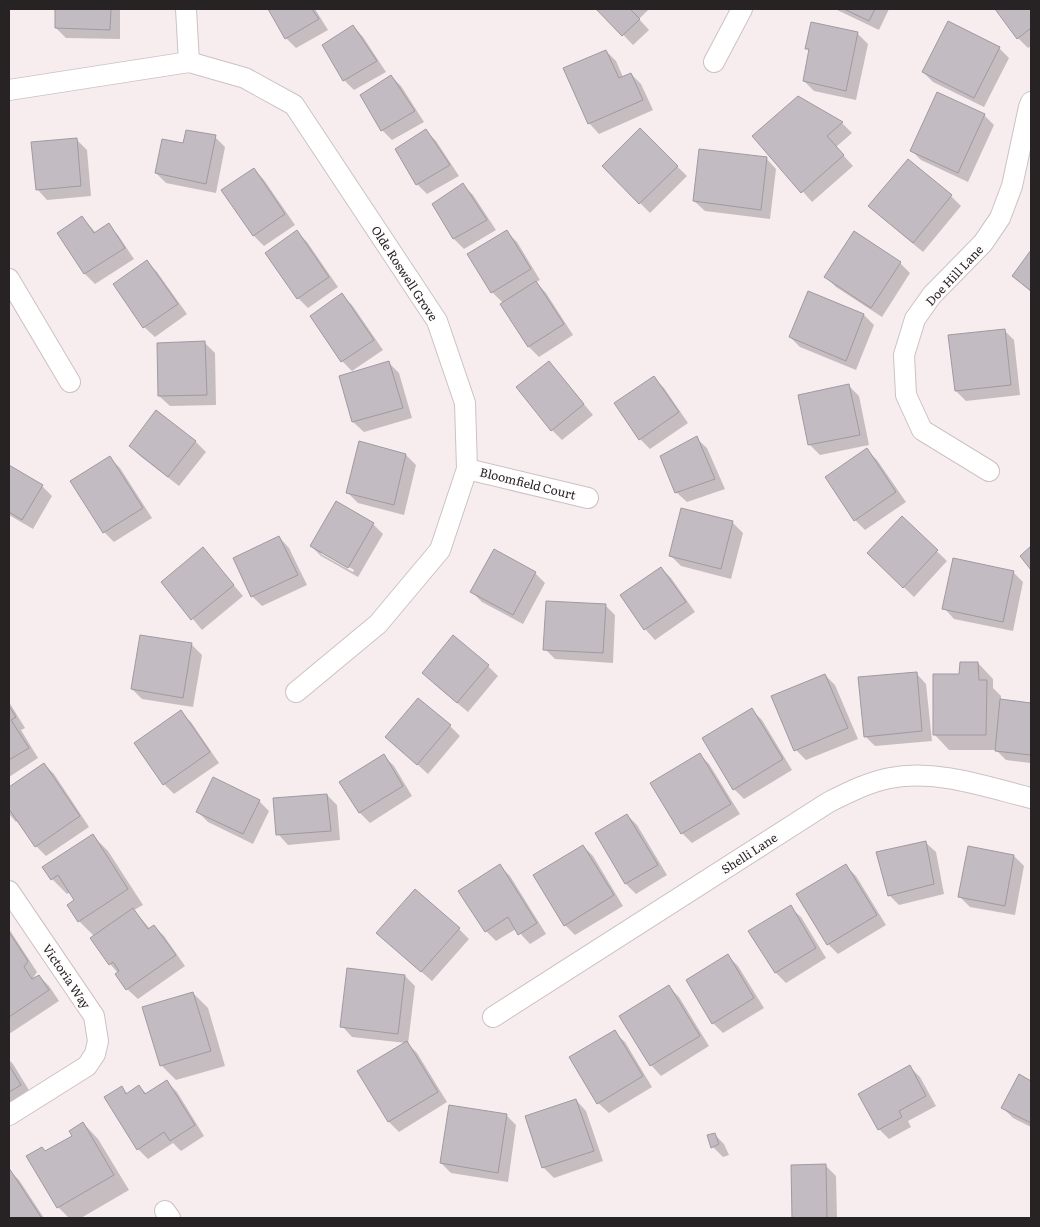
<svg xmlns="http://www.w3.org/2000/svg" width="1040" height="1227" font-family="Literata,serif">
  <rect width="100%" height="100%" fill="#f7edef"/>
  <path fill="#0003" fill-rule="evenodd" d="M56,9H120V39L66,38L56,28Z
    M269,9H315L328,30L296,48L286,38Z
    M598,9H649L639,19L649,30L633,45Z
    M835,9H889L879,30Z
    M996,9H1031V46L1028,48L1018,38Z
    M812,24L858,34L868,44L856,100L814,91L804,81L810,52L806,48Z
    M353,26L363,37L386,72L354,90L344,80Z
    M999,48L1009,58L984,107L933,82L923,72Z
    M606,51L616,61L623,77L631,74L641,84L653,110L599,134L589,123Z
    M391,76L401,86L424,122L392,140L382,130Z
    M799,98L842,123L852,133L836,147L853,166L812,202L754,136Z
    M984,115L994,125L968,182L921,160L911,150Z
    M640,130L687,176L650,213L603,166Z
    M426,131L436,141L459,176L427,194L417,184Z
    M215,137L225,147L216,193L166,183L156,173Z
    M77,140L87,150L91,196L47,200L37,189Z
    M766,158L776,169L770,219L705,211L694,201Z
    M254,169L264,180L295,225L264,246L254,236L223,191Z
    M463,185L473,195L496,230L464,249L454,239L434,204Z
    M951,196L961,206L923,252L880,216Z
    M82,217L96,233L108,224L118,235L134,259L95,284L85,274L58,233Z
    M506,231L517,242L540,280L536,282L546,293L573,335L539,357L529,347L502,304L503,303L492,292L469,254Z
    M297,232L307,242L338,287L308,308L298,298Z
    M855,233L900,263L910,273L882,317L836,287L826,277Z
    M1031,252V292L1013,276Z
    M147,262L157,272L187,314L155,337L144,327L115,285Z
    M809,292L864,315L874,325L856,370L800,347L790,337Z
    M342,295L352,305L383,350L352,371L342,361Z
    M1004,330L1014,340L1020,395L966,401L956,391Z
    M205,343L215,353L216,405L170,406L159,396Z
    M549,362L593,415L562,440L552,430Z
    M389,363L399,373L412,418L364,432L353,422L341,376Z
    M654,378L664,388L688,423L650,449L640,439Z
    M848,385L859,396L869,445L820,455L810,445L799,396Z
    M157,412L196,442L206,452L179,486L140,456L130,446Z
    M696,438L707,448L725,489L687,502L676,492Z
    M867,450L877,460L906,502L865,530L855,520Z
    M406,455L416,465L404,515L358,503L348,493Z
    M110,458L120,468L152,518L114,542L104,532Z
    M9,466L42,486L52,496L33,529L9,515Z
    M902,518L947,561L914,597L868,553Z
    M732,522L743,533L731,579L681,566L671,556Z
    M373,524L383,534L358,577L321,556L311,546ZM321,551L354,570L353,572L321,554Z
    M279,537L289,548L307,585L262,606L252,596Z
    M203,549L243,596L202,630L162,582Z
    M661,568L671,578L695,612L655,640L645,629L622,595Z
    M1013,572L1023,582L1013,631L954,619L944,608Z
    M535,573L545,583L523,624L482,602L472,592Z
    M605,605L615,615L613,663L555,659L545,649Z
    M191,644L202,655L193,707L142,699L132,689Z
    M978,663L993,679V688L1001,696V701L1031,704V763L1006,760L996,750H949L934,734L960,675Z
    M488,666L498,676L468,712L433,683Z
    M916,673L926,684L932,741L875,746L865,736Z
    M825,675L835,685L858,739L806,760L796,750Z
    M9,702L25,728L21,730L38,758L9,777Z
    M752,710L762,720L792,770L744,799L734,789Z
    M180,712L191,722L219,763L174,794L164,784L135,744Z
    M450,726L460,736L428,774L387,737Z
    M699,754L709,764L740,814L692,843L682,833Z
    M384,756L394,766L412,796L370,823L360,813L341,782Z
    M44,764L54,774L89,827L46,856L36,846L18,820L16,822L9,814V788Z
    M327,795L337,805L340,840L288,845L278,834Z
    M259,801L269,811L253,844L208,822L198,812Z
    M627,815L637,825L667,875L636,894L626,884L596,834Z
    M93,836L108,851L143,905L134,910L150,929L154,926L164,936L185,966L138,999L127,989L118,973L110,964L94,936L79,921L76,900L71,892L67,894L52,879Z
    M925,842L936,852L944,894L899,905L889,895Z
    M583,846L593,856L623,906L575,935L565,925Z
    M1014,856L1024,866L1015,915L970,907L960,897Z
    M500,866L510,876L546,934L530,944L516,929L496,941L486,931Z
    M846,866L856,876L886,925L838,954L828,944Z
    M790,907L801,917L826,958L786,983L776,973L750,931Z
    M9,929L37,972L32,980L39,976L49,986L59,1001L9,1034Z
    M459,929L469,939L432,981L388,943Z
    M728,956L738,966L764,1008L723,1033L713,1023Z
    M405,976L415,986L408,1044L417,1053L447,1102L399,1132L389,1122L359,1072L406,1043L352,1037L342,1026Z
    M669,987L679,997L709,1046L661,1076L651,1065L621,1016Z
    M193,993L208,1008L225,1066L176,1080L161,1065Z
    M614,1032L625,1042L652,1087L609,1113L598,1103Z
    M9,1060L13,1064L35,1100L9,1109Z
    M910,1067L920,1077L936,1106L908,1121L911,1127L889,1139L879,1129Z
    M1019,1076L1031,1082V1127L1013,1118L1003,1108Z
    M167,1082L177,1092L204,1136L181,1151L173,1143L148,1159L138,1149L121,1087L128,1094L139,1087L147,1094Z
    M576,1100L586,1111L603,1161L554,1178L544,1168L527,1117Z
    M506,1115L516,1125L508,1182L451,1173L441,1163Z
    M83,1123L98,1139L129,1190L81,1218H69L58,1207L46,1152L73,1137Z
    M714,1134L724,1144L729,1155L723,1157L713,1147Z
    M793,1166H826L836,1176L837,1218H794Z
    M9,1170L19,1180L44,1218H9Z"/>
  <path fill="#c2bbc1" stroke="#a199a0" d="M55,9H111L110,30L55,28Z
    M268,9H312L319,19L285,39Z
    M596,9H630L640,19L622,36Z
    M844,9H875L869,21Z
    M995,9H1031V28L1017,39Z
    M948,21L1000,47L974,98L922,72Z
    M811,22L858,32L846,91L803,81L809,49H805Z
    M353,25L377,61L343,81L322,45Z
    M606,50L619,78L631,73L643,100L588,124L563,68Z
    M391,75L415,111L381,131L360,95Z
    M937,92L985,114L958,173L910,151Z
    M798,96L843,122L827,136L844,155L801,193L752,136Z
    M640,128L678,166L639,204L602,166Z
    M426,129L450,165L416,185L395,149Z
    M186,130L216,135L206,184L155,173L162,139L183,143Z
    M77,138L81,186L36,190L31,142Z
    M699,149L767,157L761,210L693,201Z
    M908,159L952,195L913,243L868,206Z
    M254,168L285,214L253,236L221,190Z
    M463,183L487,220L453,239L432,204Z
    M82,216L94,233L109,223L125,248L84,274L57,233Z
    M297,230L329,277L297,299L265,253Z
    M507,230L531,269L491,293L467,254Z
    M854,231L901,262L871,308L824,277Z
    M1031,250V291L1012,276Z
    M147,260L178,304L143,328L113,284Z
    M536,281L564,324L528,347L500,304Z
    M808,291L864,314L846,361L789,337Z
    M342,293L374,340L341,362L310,316Z
    M1005,329L1011,385L955,391L948,335Z
    M205,341L207,395L158,396L157,343Z
    M389,361L403,408L352,422L339,376Z
    M549,361L584,404L551,431L516,387Z
    M654,376L679,412L639,440L614,403Z
    M849,384L860,435L808,445L798,395Z
    M156,410L196,441L168,477L129,446Z
    M697,436L715,479L675,493L660,456Z
    M359,441L406,454L394,505L346,493Z
    M867,448L896,492L854,521L825,477Z
    M110,456L143,508L103,533L70,481Z
    M9,465L43,485L22,520L9,512Z
    M336,501L374,523L348,568L310,546Z
    M681,508L733,521L721,569L669,556Z
    M902,516L938,550L903,588L867,553Z
    M279,536L298,575L251,597L233,558Z
    M1031,546V570L1020,556Z
    M203,547L234,585L191,620L161,582Z
    M494,549L536,572L513,615L470,592Z
    M953,558L1014,571L1003,622L942,609Z
    M661,567L686,602L644,630L620,595Z
    M546,601L606,604L603,653L543,650Z
    M140,635L192,643L183,698L131,689Z
    M453,635L489,665L457,703L422,673Z
    M960,662H978L979,680H987L986,735H933V674H959Z
    M917,672L922,731L864,737L858,677Z
    M825,674L848,728L794,751L771,696Z
    M418,698L451,725L417,765L385,737Z
    M1000,699L1031,703V755L995,751Z
    M9,706L16,717L11,720L29,748L9,760Z
    M752,708L783,759L733,790L702,738Z
    M181,710L210,752L163,785L134,743Z
    M700,753L731,804L681,834L650,783Z
    M384,754L403,786L359,813L339,782Z
    M44,763L80,816L35,847L9,809V787Z
    M213,777L260,800L243,834L196,812Z
    M327,794L331,831L276,835L273,798Z
    M627,814L658,865L625,884L595,833Z
    M93,834L128,889L78,922L67,905L74,900L58,875L51,880L42,867Z
    M926,841L934,884L888,896L876,852Z
    M583,845L614,895L564,926L533,875Z
    M968,846L1014,855L1005,906L958,897Z
    M500,864L537,923L518,935L508,917L485,932L458,891Z
    M846,864L877,915L827,945L796,894Z
    M415,889L460,928L421,972L376,933Z
    M791,905L816,948L775,973L748,931Z
    M133,908L148,929L154,925L176,955L126,990L115,974L119,971L113,962L109,965L90,938Z
    M9,932L28,961L24,967L32,979L39,975L49,990L9,1017Z
    M728,954L754,998L712,1024L686,980Z
    M347,968L405,975L398,1034L340,1027Z
    M669,985L700,1036L650,1066L619,1016Z
    M193,992L211,1051L160,1066L142,1007Z
    M615,1030L643,1076L597,1104L569,1057Z
    M407,1041L438,1092L388,1122L357,1071Z
    M9,1065L21,1085L9,1092Z
    M910,1065L926,1096L899,1111L902,1117L878,1130L858,1094Z
    M1019,1074L1031,1081V1123L1001,1108Z
    M167,1080L195,1125L170,1141L164,1132L137,1150L104,1097L122,1086L126,1094L139,1085L145,1094Z
    M576,1099L594,1151L542,1168L525,1116Z
    M449,1105L507,1114L498,1173L440,1163Z
    M83,1122L114,1175L57,1208L26,1156L42,1147L45,1151L72,1136L69,1131Z
    M715,1133L719,1144L711,1148L707,1135Z
    M826,1164L827,1218H792L791,1165Z
    M9,1168L41,1217L39,1218H9Z"/>
  <g fill="none" stroke-linecap="round" stroke-linejoin="round">
    <defs>
      <path id="street" d="M186,9L189,62
        M714,62L742,9
        M9,90L189,62L245,78L294,105L437,321L465,403L467,469L440,550L378,624L296,692
        M9,279L70,382
        M467,469L588,498
        M989,471L922,430L906,395L904,355L915,319L932,295L983,243L1000,218L1012,186L1029,107L1031,102
        M9,891L94,1016L98,1041L95,1054L87,1066L9,1115
        M493,1017L829,802C849,792 869,782 890,778C937,769 986,787 1031,798
        M165,1211L170,1218"/>
    </defs>
    <use href="#street" stroke="#ccc2c4" stroke-width="22"/>
    <use href="#street" stroke="#fff" stroke-width="20"/>
  </g>
  <g text-anchor="middle" dominant-baseline="central" stroke-width="5" stroke-linejoin="round" paint-order="stroke">
    <g font-size="12" fill="#272324" stroke="#fffcfd">
      <text transform="translate(405 273) rotate(57)">Olde Roswell Grove</text>
      <text transform="translate(954 275) rotate(-47)">Doe Hill Lane</text>
      <text transform="translate(528 483) rotate(14)">Bloomfield Court</text>
      <text transform="translate(749 853) rotate(-33)">Shelli Lane</text>
      <text transform="translate(67 976) rotate(56)">Victoria Way</text>
    </g>
  </g>
  <rect width="1040" height="1227" fill="none" stroke="#272324" stroke-width="20"/>
</svg>
